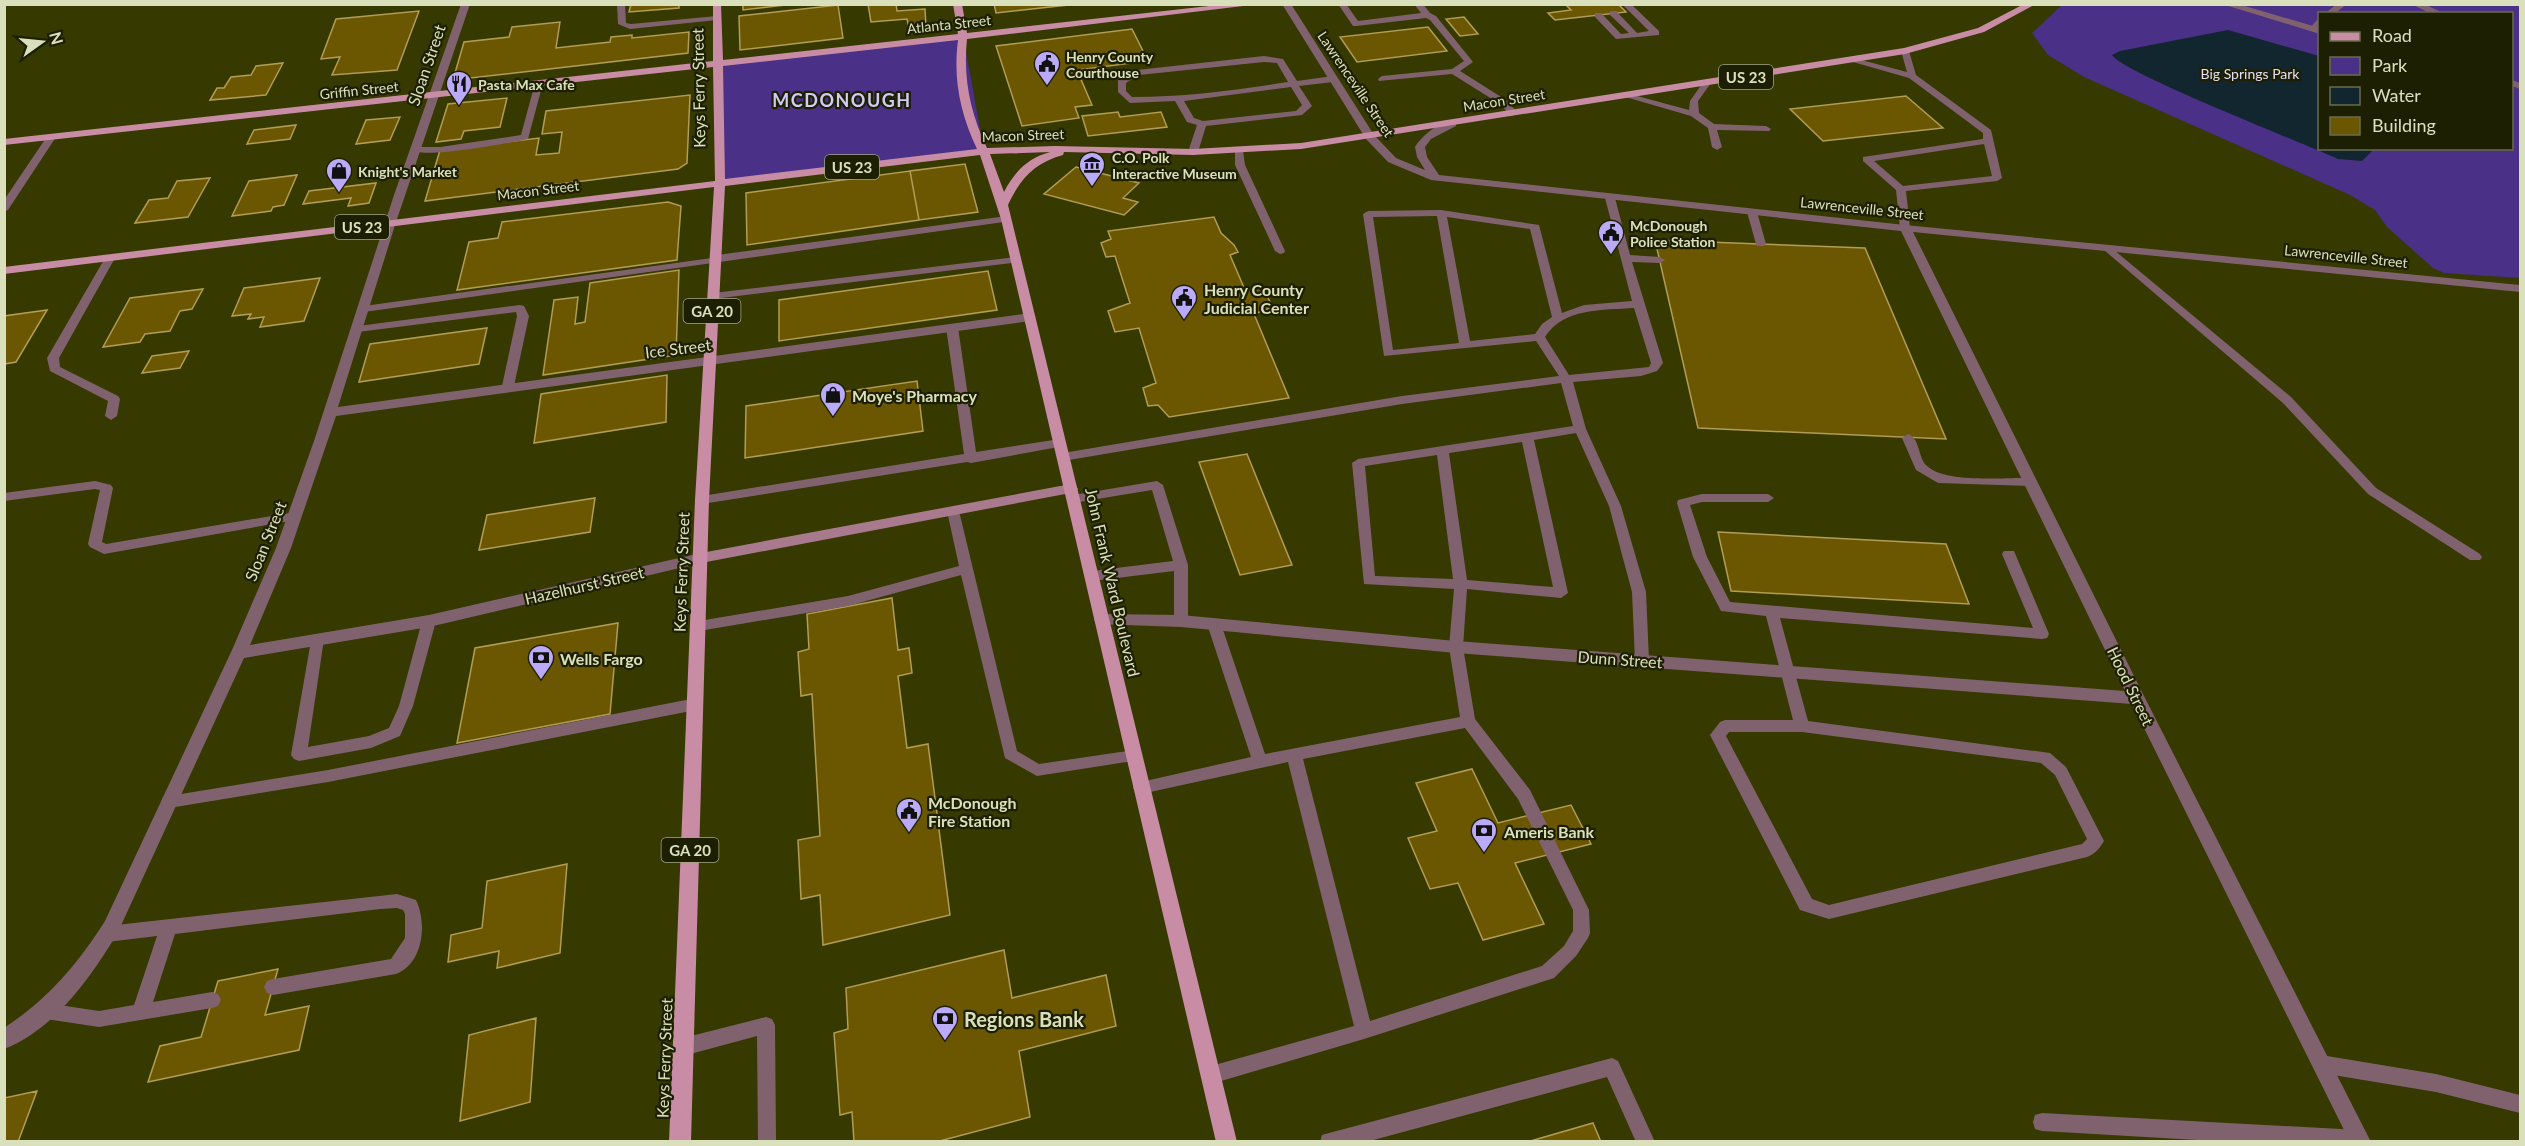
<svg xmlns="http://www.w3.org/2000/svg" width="2525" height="1146" font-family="Lato,sans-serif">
  <rect width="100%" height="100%" fill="#363900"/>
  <path fill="#4a3086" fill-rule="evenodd" d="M2062,5H2520V278L2444,273L2433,268L2387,227L2375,210L2350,195L2084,77L2048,55L2032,33ZM2320,14H2512V148H2320Z
    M963,35L984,151L720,183L716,64Z"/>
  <path fill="#122630" d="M2228,30L2319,56L2320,148L2374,149L2362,161L2338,159C2306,144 2123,73 2112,55L2120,51Z"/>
  <path fill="#6b5702" stroke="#b29c56" stroke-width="1.5" d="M631,4H679V8L629,12Z
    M743,4H794L743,10Z
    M868,4H896L897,11L925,9L926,26L909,28L907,19L871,22Z
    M994,4H1068V5L996,13Z
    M1565,4H1618L1626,12L1555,20L1548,13L1571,10Z
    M838,5L843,38L740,50L739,16Z
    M419,11L397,70L332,75L340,57L321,59L336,19Z
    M1464,17L1478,34L1460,36L1446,19Z
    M560,22L556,48L610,42L611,37L632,35V38L689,32L688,53L453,80L464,42L509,37L512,27Z
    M1428,27L1447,51L1357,62L1340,37Z
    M1132,29L1148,61L1077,70L1092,105L1075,107L1079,118L1022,126L996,46Z
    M283,63L266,95L210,100L217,88H224L231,77L251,75L256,66Z
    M690,95L687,163L678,169L425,201L440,150L539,138L536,155L559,153L562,132L542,134L546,111Z
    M1906,96L1943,128L1823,141L1790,109Z
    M507,98L500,127L464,131L461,139L436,142L448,104Z
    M1118,112L1120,117L1161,112L1167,127L1088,136L1082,116Z
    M400,117L390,140L356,144L366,120Z
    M296,125L290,139L247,144L254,130Z
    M965,164L978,212L919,220L910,171Z
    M1076,167L1139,183L1123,198L1138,202L1124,215L1044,194Z
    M910,171L919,220L747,245L746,193Z
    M297,175L284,205L273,207L271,211L232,216L249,181Z
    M210,178L188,217L135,223L149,200L168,198L177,181Z
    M376,183L369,203L348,206L351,198L303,204L309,191Z
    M668,202L681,206L677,260L457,290L469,242L498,238L502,222Z
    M1214,217L1221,233L1234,245L1238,252L1230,255L1245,290L1262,287L1273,307L1254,314L1289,398L1169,417L1158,405L1148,406L1143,388L1156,383L1139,328L1115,332L1108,311L1130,303L1115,256L1106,257L1101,243L1111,239L1108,231Z
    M1655,240L1865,248L1946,439L1698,428Z
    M679,270L676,355L543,375L554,300L578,297L575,324L585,322L590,283Z
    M988,271L997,310L779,341V300Z
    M320,278L304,321L260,327L264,317L248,319L251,314L232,316L244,288Z
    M203,289L192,309L180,311L170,331L145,334L140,342L103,347L130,298Z
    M47,310L16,362L4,364V316Z
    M487,328L479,364L359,382L370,344Z
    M189,351L180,368L142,373L152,356Z
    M667,375L666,422L534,443L541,394Z
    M917,381L923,431L745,458L746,406Z
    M1247,454L1292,565L1240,575L1199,462Z
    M595,498L590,532L479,550L487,515Z
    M1718,532L1946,544L1969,604L1731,591Z
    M892,598L898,650L909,648L912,673L898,676L907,748L928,744L950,915L823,945L820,895L801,899L798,840L820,836L812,694L801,696L798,652L809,649L807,614Z
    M618,623L610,714L457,743L475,648Z
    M1472,769L1498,823L1571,805L1591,844L1515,863L1544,924L1483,940L1458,883L1430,889L1408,838L1437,831L1416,783Z
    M567,864L560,953L497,968L499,951L448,962L451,935L482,928L487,881Z
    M1004,950L1012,998L1106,975L1116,1026L1019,1051L1030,1117L936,1142H854L852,1112L840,1115L834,1033L848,1029L846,988Z
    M278,969L265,1015L309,1006L299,1050L148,1082L160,1046L201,1037L218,981Z
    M536,1018L530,1102L460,1121L469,1035Z
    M37,1091L18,1142H4V1098Z
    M1593,1123L1601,1142H1527Z"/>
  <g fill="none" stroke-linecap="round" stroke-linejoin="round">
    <path fill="#80626e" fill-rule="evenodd" d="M617,4H625L626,23L631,24L717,16L721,18L717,20L630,29L618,24Z
      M1338,4H1346L1358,21L1421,13L1414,4H1423L1430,13L1436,16L1473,62L1460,71L1506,100L1519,114L1511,116L1500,104L1452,74L1379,81L1378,79L1382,76L1452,69L1464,61L1430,20L1426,18L1356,26H1353Z
      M1442,4H1464L1460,6Z
      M1622,4H1631L1659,31V35L1616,39L1595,17V13H1601L1621,34L1629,33L1610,15V11H1616L1637,33L1649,31Z
      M2337,4H2347L2334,14H2324Z
      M2411,4H2424L2445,14H2432Z
      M2317,20H2320V27L2316,31H2310L2309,29Z
      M1905,48L1909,51L1916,75L1991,130L2002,178L1997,181L1906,191L1910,228L1905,231L1900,228L1896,190L1863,161V157L1983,139V133L1909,78L1846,60L1850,57L1907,72L1901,51ZM1984,144L1992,176L1903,186L1874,161Z
      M1264,56L1283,59L1297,81L1333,76L1337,79L1333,82L1299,86L1312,106L1302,115L1206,126L1198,152L1193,155L1188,152L1197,125L1187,122L1175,101L1130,103L1118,92V80L1137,70ZM1264,62L1277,63L1288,82C1236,90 1185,97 1132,97L1126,91V83L1139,75ZM1291,87L1302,105L1296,111L1203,121L1194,118L1184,101Z
      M539,80L543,83L528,139C509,143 424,159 411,150L416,147H440L521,135L535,83Z
      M1707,80L1711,83L1698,101L1699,113L1714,124L1766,126L1771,129L1769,131L1717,130L1722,147L1717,150L1712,147L1708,128L1691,116L1622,96L1626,93L1689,110L1690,101L1704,81Z
      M48,135L56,137L8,210L4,211V200Z
      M1235,149L1243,151L1245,165L1285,251L1284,253L1280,254L1275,251L1235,165Z
      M1610,195L1615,198L1630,255L1660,257L1665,260L1660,263L1632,262L1663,363L1657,371L1641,376L1573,382L1586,429L1621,506L1646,592L1649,660L1647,664H1637L1635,660L1632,592L1609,506L1576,433L1534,440L1568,593L1561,598L1467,589L1463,647L1475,719L1530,790L1589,910L1590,933L1588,938L1576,956L1554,978L1364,1039L1211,1084L1205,1081L1202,1075L1205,1069L1211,1066L1354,1026L1288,762L1141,794L1136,792L1133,788L1136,784L1141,782L1251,757L1207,624L1209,620H1219L1221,624L1265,754L1460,717L1449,647L1454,589L1364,584L1352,463L1358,459L1573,426L1561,383L1402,404L1063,461L1057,457L1063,453L1402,396L1559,376L1536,341L1384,356L1363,214L1368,211L1441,210L1539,225L1562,313L1584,305L1632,301L1605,198ZM1437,216L1459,343L1393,350L1373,217ZM1447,217L1530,229L1552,317L1542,324L1535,334L1470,341ZM1634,308L1651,363L1649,367L1569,375L1545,337C1563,308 1603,310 1634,308ZM1522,442L1553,587L1467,580L1449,453ZM1437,455L1453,579L1375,576L1365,466ZM1465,728L1518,799L1573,910V931L1564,946L1542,966L1370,1021L1303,759Z
      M1752,209L1757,212L1766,244L1765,246H1757L1756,244L1747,212Z
      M1007,216L1011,217V221L364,312L359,309L364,306L712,258L717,255Z
      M2108,245L2291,397L2376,488L2480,554L2482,557L2480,560H2470L2368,494L2283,403L2104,250V246Z
      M110,255L115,258L59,358L60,367L118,396L120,399L117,416L111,420L105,416L108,401L50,371L47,358L105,258Z
      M1016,257L1021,260L1020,262L713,299L708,296L713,293Z
      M520,305L524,306L529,316L514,386L508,390L502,386L517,316L516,312L358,332L352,329L358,326Z
      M952,324L958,327L976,452L1060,439L1064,440L1066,443L1064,446L971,463L967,462L702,504L697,503L696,500L697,497L702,496L964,454L946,327Z
      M1908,434C1920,438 1918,457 1926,465C1944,484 2004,477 2030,478L2036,482L2030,486L1938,483L1916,470L1902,438Z
      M95,481L111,485L113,488L102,542L106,544L295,512L301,516L295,520L104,554L90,547L88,544L100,490L95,489L4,501V493Z
      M1157,481L1163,485L1188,565V621L1186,625H1176L1174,621V571L1092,581L1085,576L1092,571L1173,561L1152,490L1073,503L1067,499L1073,495Z
      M1702,494H1768L1774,498L1768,502H1702L1690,505L1707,557L1730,602L2033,628L2002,554L2004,551H2014L2049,634L2047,638L2042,639L1780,618L1808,721L2050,753L2066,767L2104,841C2100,848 2095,854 2087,857L1829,919L1800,910L1710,735L1720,722L1725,720H1793L1766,616L1721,611L1693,557L1677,503L1678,500ZM1729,732H1802L2041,763L2055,775L2087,839L2082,844L1829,905L1812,899L1726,736Z
      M953,507L959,511L1017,751L1039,764L1134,750L1139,752L1142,756L1139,760L1037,776L1005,758L961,575L848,606L699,631L694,630L692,626L694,622L699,621L848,596L959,566L947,511Z
      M429,616L434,617L436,621L413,706L400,736L371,748L299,761L294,759L291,755L312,635H322L324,639L308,747L369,736L389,728L399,706L422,621L424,617Z
      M696,698L701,700L703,704L701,708L696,710L328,782L169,808L163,807L161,802L163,797L169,796L328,770Z
      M397,894L416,900C427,923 424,963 396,974L273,995L267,993L264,987L267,981L273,979L391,959L405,938V914L403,910L397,908L380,909L175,934L153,1002L212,992L218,994L221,1000L218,1006L212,1008L99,1027L46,1019L40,1017L37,1011L40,1005L46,1003L99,1011L134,1005L157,936L107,942L101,939L99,934L101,929L107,926Z
      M766,1017L772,1019L775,1025L776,1142H758L757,1036L683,1056L677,1053L674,1047L677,1041L683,1038Z
      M2321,1055L2436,1074L2520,1095V1113L2436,1092L2321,1073L2315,1070L2312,1064L2315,1058Z
      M1612,1058L1618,1061L1655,1142H1636L1607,1077L1366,1142H1320L1322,1135L1329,1133Z
      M2042,1113L2359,1130L2366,1132L2368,1139L2367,1142H2232L2042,1131L2035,1129L2033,1122L2035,1115Z"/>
    <path fill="#80626e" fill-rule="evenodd" d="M461,4H470L396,222L338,407L1030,313L1036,317L1030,321L336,416L291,548L250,645L429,615L701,553L708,558L701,563L429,627L244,658L118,932C92,976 54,1030 4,1049V1028C48,999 77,965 105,921L232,650L276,548L314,441L394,195Z
      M1282,4H1291L1374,135L1396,158L1425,170L1417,157L1415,147C1423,135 1440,120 1456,122V126L1431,139L1425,147L1427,157L1439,175L1905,225L2520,285V292L1913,232L2145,698L2371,1142H2350L2132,704L1456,653L1181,627L1097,624L1094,620L1097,616L1102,614L1181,615L1456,641L2125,691L1901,231L1431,180L1388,162L1366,139Z
      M2222,4H2238L2320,28V34Z
      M2512,80L2520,83V89L2512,86Z"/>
    <path fill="#a97a8d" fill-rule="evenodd" d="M1071,484L1076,486L1078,489L1076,492L701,563L694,558L701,553Z"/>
    <path fill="#c98ca5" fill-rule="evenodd" d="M713,4H721L723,60L958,34L953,4H962L967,33L1227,4H1260L967,39C963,78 970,112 987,148L1055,146L1193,149L1301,143L1904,48L1978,28L2024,4H2036L1984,32L1905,54L1301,149L1193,155L1064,152L1063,155C1034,163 1020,179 1008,205L1237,1142H1216L1001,219L980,155L725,186L709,500L691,1142H669L695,500L714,187L4,274V267L715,181L713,67L4,145V139L713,61ZM958,40C953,79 960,113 977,149L725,179L723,66ZM1050,152C1028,158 1014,172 1004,192L990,154Z"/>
  </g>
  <defs>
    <symbol id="civic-pin" viewBox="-11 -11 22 30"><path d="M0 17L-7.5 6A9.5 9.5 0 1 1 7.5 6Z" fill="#baaaf7" stroke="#1d1f03"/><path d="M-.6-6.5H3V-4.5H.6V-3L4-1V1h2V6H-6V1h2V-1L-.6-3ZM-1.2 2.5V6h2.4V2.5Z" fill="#111"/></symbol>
    <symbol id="restaurant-pin" viewBox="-11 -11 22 30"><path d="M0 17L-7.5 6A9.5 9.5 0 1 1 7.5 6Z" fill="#baaaf7" stroke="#1d1f03"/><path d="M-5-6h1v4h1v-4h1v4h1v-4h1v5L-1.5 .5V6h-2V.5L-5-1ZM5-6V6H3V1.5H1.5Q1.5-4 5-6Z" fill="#111"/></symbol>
    <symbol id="museum-pin" viewBox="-11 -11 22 30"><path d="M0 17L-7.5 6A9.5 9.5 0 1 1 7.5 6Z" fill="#baaaf7" stroke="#1d1f03"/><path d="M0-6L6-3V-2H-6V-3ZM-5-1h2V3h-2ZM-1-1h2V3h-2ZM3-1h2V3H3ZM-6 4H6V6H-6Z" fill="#111"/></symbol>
    <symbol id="shop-pin" viewBox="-11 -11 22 30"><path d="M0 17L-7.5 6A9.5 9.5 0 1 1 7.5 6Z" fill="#baaaf7" stroke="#1d1f03"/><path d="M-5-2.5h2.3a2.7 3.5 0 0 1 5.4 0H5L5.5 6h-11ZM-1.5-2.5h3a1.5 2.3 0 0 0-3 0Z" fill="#111"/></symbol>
    <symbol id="bank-pin" viewBox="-11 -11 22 30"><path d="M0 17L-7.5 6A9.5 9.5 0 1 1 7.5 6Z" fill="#baaaf7" stroke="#1d1f03"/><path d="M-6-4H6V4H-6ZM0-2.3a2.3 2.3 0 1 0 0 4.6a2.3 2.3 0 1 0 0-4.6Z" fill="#111"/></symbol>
  </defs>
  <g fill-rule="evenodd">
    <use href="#civic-pin" x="1032" y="49" width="30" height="40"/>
    <use href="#restaurant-pin" x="444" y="69" width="30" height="40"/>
    <use href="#museum-pin" x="1077" y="150" width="30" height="40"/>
    <use href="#shop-pin" x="324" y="156" width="30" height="40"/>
    <use href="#civic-pin" x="1596" y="218" width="30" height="40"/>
    <use href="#civic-pin" x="1169" y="283" width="30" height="40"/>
    <use href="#shop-pin" x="818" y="380" width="30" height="40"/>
    <use href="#bank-pin" x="526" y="643" width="30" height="40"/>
    <use href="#civic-pin" x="894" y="796" width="30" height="40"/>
    <use href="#bank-pin" x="1469" y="816" width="30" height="40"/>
    <use href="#bank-pin" x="930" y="1004" width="30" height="40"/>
  </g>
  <g text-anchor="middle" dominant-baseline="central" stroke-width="4.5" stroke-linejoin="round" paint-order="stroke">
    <g font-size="14" fill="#dbe0bc" stroke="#1d1f03">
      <text transform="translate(949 24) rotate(-6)">Atlanta Street</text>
      <text transform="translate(1356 84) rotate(56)">Lawrenceville Street</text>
      <text transform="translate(359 90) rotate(-6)">Griffin Street</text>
      <text transform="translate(1504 100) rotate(-9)">Macon Street</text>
      <text transform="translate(1023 135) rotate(-2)">Macon Street</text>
      <text transform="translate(538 190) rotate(-7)">Macon Street</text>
      <text transform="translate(1862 208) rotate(6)">Lawrenceville Street</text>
      <text transform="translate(2346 256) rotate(6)">Lawrenceville Street</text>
    </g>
    <g font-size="14" font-weight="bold" fill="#dbe0bc" stroke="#1d1f03" text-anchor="start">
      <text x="1066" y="56">Henry County<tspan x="1066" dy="16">Courthouse</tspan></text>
      <text x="478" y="84">Pasta Max Cafe</text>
      <text x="1112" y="157">C.O. Polk<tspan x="1112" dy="16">Interactive Museum</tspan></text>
      <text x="358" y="171">Knight's Market</text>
      <text x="1630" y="225">McDonough<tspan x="1630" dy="16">Police Station</tspan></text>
    </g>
    <g font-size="14" fill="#e3defa" stroke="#1d1f03">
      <text x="2250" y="73">Big Springs Park</text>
    </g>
    <g fill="#1d1f03" stroke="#a2a684" stroke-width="1.5">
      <rect x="1719" y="65" width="54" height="24" rx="4.5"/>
      <rect x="825" y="155" width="54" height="24" rx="4.5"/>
      <rect x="335" y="215" width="54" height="24" rx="4.5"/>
      <rect x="683.5" y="299" width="57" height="24" rx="4.5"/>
      <rect x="661.5" y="838" width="57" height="24" rx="4.5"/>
    </g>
    <g font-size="15" font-weight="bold" fill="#dbe0bc">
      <text x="1746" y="77">US 23</text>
      <text x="852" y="167">US 23</text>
      <text x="362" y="227">US 23</text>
      <text x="712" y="311">GA 20</text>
      <text x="690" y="850">GA 20</text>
    </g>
    <g font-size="16" fill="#dbe0bc" stroke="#1d1f03">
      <text transform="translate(426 65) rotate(-71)">Sloan Street</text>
      <text transform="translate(698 88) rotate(-91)">Keys Ferry Street</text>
      <text transform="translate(678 348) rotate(-7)">Ice Street</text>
      <text transform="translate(265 541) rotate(-68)">Sloan Street</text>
      <text transform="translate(681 572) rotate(-88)">Keys Ferry Street</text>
      <text transform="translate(1113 582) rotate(77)">John Frank Ward Boulevard</text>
      <text transform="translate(584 585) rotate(-13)">Hazelhurst Street</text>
      <text transform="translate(1620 659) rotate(4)">Dunn Street</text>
      <text transform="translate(2131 686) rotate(64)">Hood Street</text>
      <text transform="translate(664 1058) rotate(-88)">Keys Ferry Street</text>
    </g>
    <g font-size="16" font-weight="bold" fill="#dbe0bc" stroke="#1d1f03" text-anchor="start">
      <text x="1204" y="289">Henry County<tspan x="1204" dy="18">Judicial Center</tspan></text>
      <text x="852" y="395">Moye's Pharmacy</text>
      <text x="560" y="658">Wells Fargo</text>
      <text x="928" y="802">McDonough<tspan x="928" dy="18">Fire Station</tspan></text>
      <text x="1504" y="831">Ameris Bank</text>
    </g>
    <g font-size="18" font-weight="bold" letter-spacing="1.5" fill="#d1caf5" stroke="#1d1f03">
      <text x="842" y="100">MCDONOUGH</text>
    </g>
    <g font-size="20" font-weight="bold" fill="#dbe0bc" stroke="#1d1f03" text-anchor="start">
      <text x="964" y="1019">Regions Bank</text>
    </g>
  </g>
  <rect width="2525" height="1146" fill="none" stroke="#dbe0bc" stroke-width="12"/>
  <rect x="2318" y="12" width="195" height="138" fill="#1d1f03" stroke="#696c4d" stroke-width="1.5"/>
  <rect x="2330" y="32" width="30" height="9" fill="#c98ca5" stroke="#696c4d" stroke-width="1.5"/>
  <text x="2372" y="42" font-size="18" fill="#dbe0bc">Road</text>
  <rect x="2330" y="57" width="30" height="18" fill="#4a3086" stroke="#696c4d" stroke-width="1.5"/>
  <text x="2372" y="72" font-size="18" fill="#dbe0bc">Park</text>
  <rect x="2330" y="87" width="30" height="18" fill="#122630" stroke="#696c4d" stroke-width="1.5"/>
  <text x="2372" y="102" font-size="18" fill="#dbe0bc">Water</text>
  <rect x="2330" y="117" width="30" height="18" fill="#6b5702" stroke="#696c4d" stroke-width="1.5"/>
  <text x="2372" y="132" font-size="18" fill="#dbe0bc">Building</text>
  <g transform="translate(42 42) rotate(75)" stroke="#1d1f03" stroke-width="4.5" paint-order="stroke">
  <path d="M0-4.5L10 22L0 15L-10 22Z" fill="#dbe0bc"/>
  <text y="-9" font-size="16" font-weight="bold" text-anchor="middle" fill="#dbe0bc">N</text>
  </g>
</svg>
